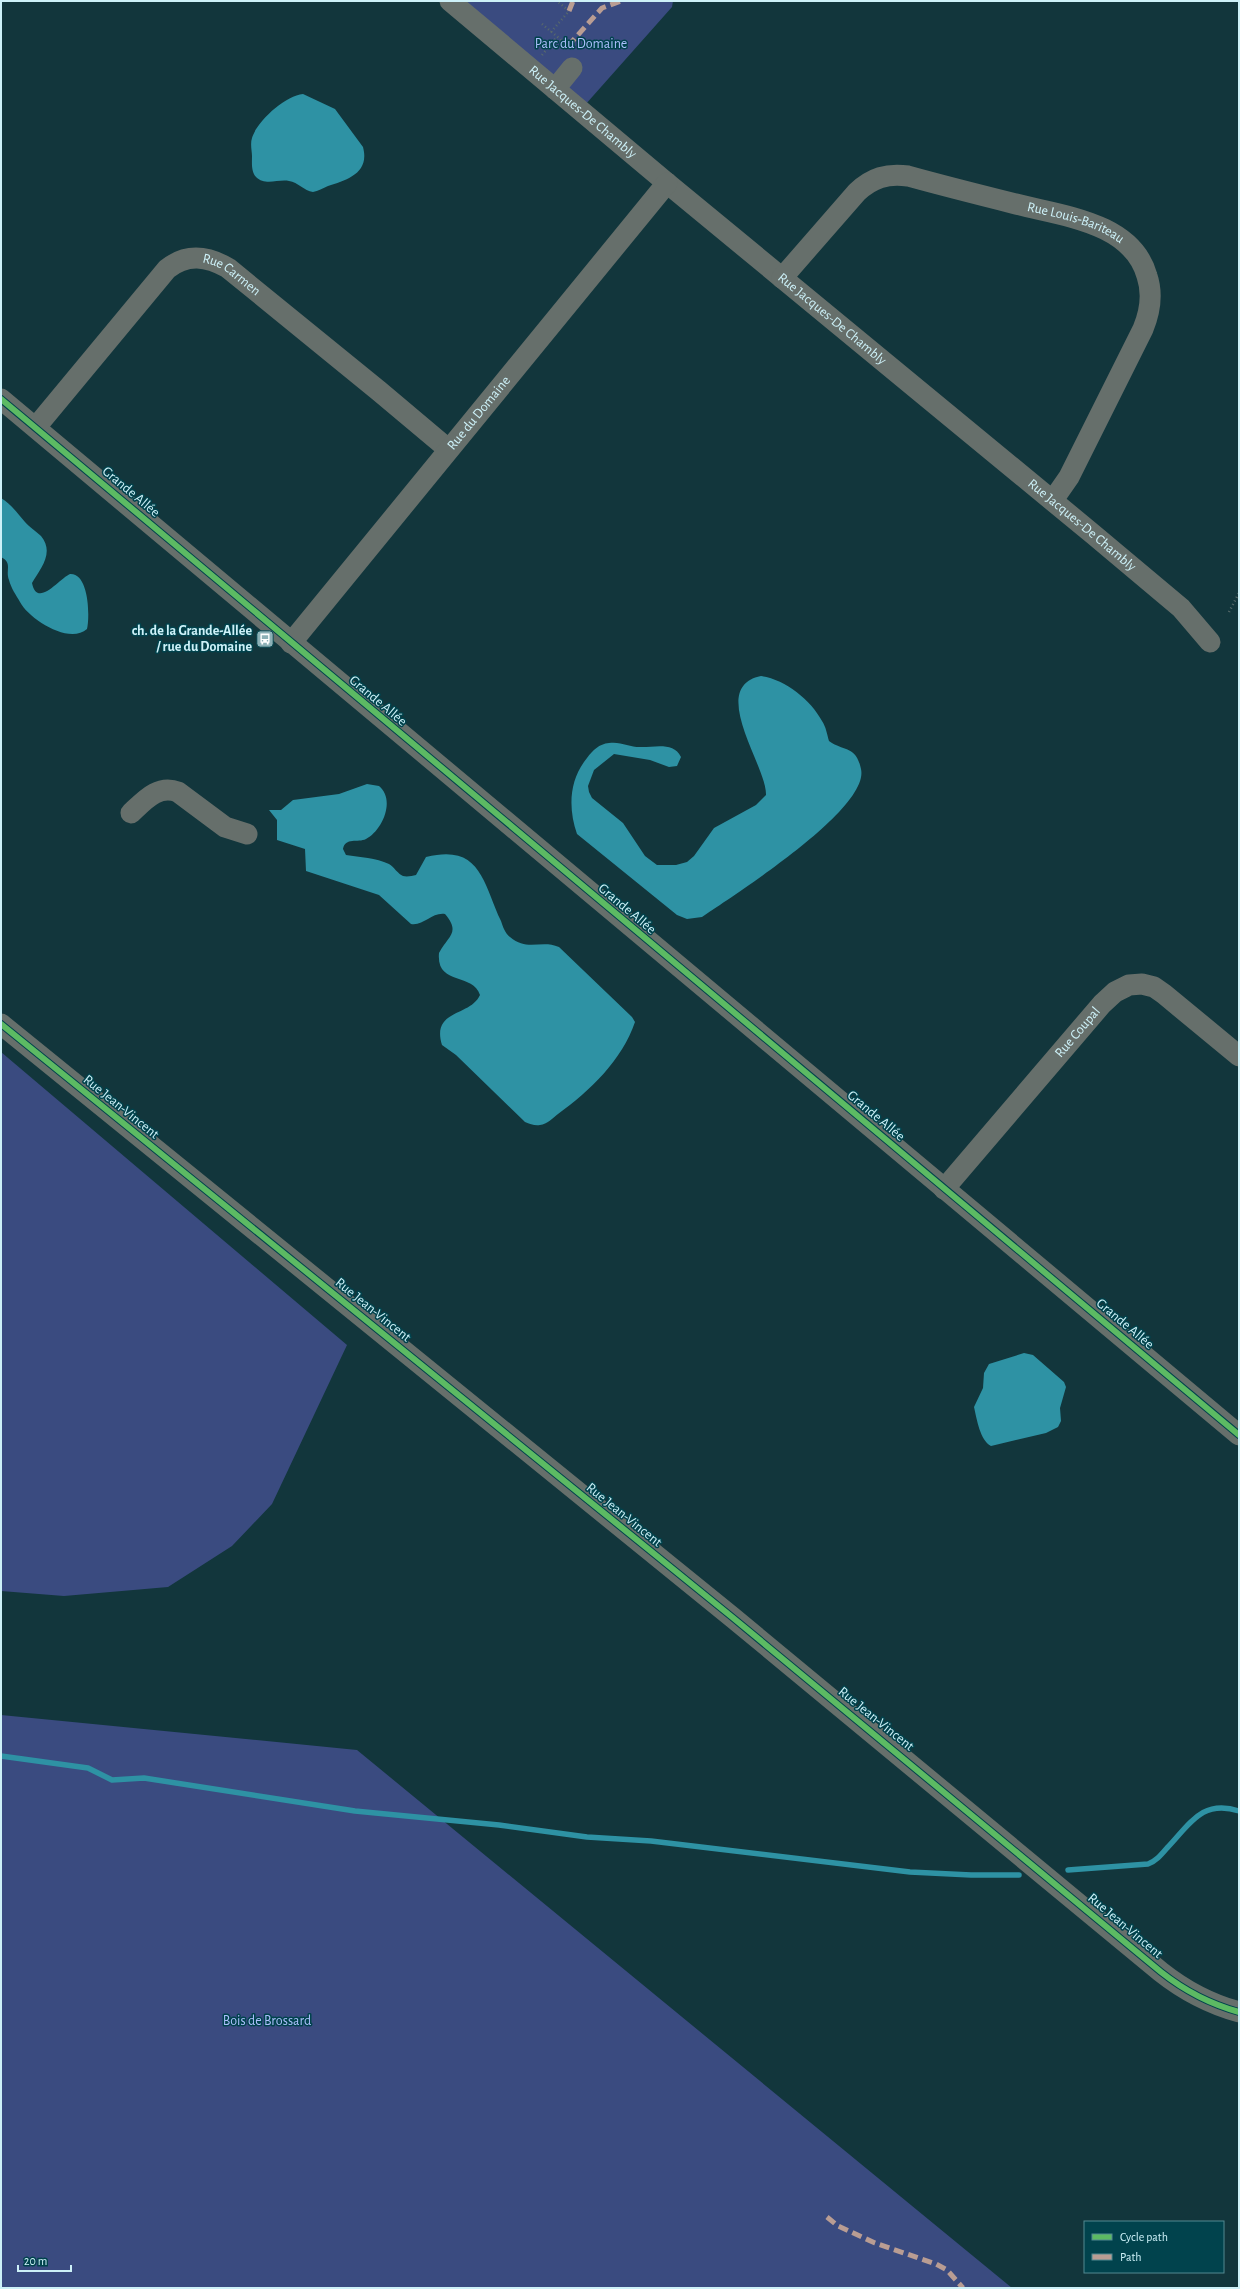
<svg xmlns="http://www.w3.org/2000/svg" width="1240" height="2289" font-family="'Alegreya Sans',sans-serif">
  <rect width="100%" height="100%" fill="#12363c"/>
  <path fill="#3a4b80" d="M462,1H673L672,7L585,105Z
    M1,1052L347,1345L272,1504L232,1546L168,1587L64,1596L1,1591Z
    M1,1715L357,1750L1012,2288H1Z"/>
  <path fill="#2e92a4" d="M303,94L335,109L363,147C370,173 347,180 328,186C323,188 318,191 313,192C304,191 298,182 289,181C278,179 265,186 256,177C251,171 252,163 252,156C252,151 250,144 252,138C257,121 285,96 303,94Z
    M1,498C12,505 17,513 25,522C29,527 36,531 41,536C55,553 40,569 32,583C37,609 60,578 70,574C89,573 90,616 87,629C69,645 29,619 20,602C16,595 11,588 9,580C5,570 13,563 1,557Z
    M761,676C785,679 811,700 822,721C826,727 827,734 829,741C844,752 856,745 861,769C870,809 734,895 702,917L687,919L677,915L577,834C568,808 569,780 587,758C593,750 599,744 609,743C621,741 631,748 642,747C656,747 674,742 681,757L677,766L669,767L650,760L614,754L594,770L588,786L589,792L592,798L623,823L645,856L657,865H676L687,862L694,856L714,828L756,805L766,795C767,766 707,687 761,676Z
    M367,784L379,786C396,800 382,831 366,839C358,843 345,837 343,849L346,855C360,857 376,858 389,864C394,867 398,874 403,876C407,877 412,876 416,875L426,857C481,843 483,883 501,921C503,927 505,933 510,937C528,952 541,939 559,947L632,1017L635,1022C622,1060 590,1091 558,1114C553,1118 547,1124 540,1125C535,1126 530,1124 525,1122L456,1055L442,1045C431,1009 470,1017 480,995C473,972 436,986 439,953C448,936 461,933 445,914C432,912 424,926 411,924L379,895L306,871L305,849L277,840V820L269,810H281L293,800L339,794Z
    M1024,1353L1033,1355L1064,1382L1066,1387L1060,1408L1061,1421L1058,1427L1046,1433L991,1446C980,1440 977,1420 974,1407L983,1388L984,1373L989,1364Z"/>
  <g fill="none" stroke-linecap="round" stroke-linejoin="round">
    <path stroke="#2e92a4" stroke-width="5.5" d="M1,1756L88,1768L112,1780L144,1778L355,1811L499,1825L587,1837L651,1841L910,1872L971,1875H1019
      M1068,1870L1148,1864C1156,1861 1161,1855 1167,1848C1190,1824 1202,1799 1239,1811"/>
    <path stroke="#596b6b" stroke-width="2.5" stroke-dasharray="1 3" stroke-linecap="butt" d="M542,24L572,49
      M551,32L569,11L557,1
      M542,55L557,37
      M1229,612L1239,593"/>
    <g stroke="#666f6b" stroke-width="21">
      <path id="s1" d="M450,1L667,183L1094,535L1181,608L1210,642"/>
      <path d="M555,89L572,68"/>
      <path id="s2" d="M782,278L857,192C872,178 887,173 908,176C944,186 980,195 1016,204C1062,216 1132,222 1147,276C1153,294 1150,312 1143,329L1069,477L1053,500"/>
      <path d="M1,399L1239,1435"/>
      <path id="s3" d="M36,427L167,269C187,253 207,256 228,268L379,391L448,449"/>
      <path id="s4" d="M291,643L667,183"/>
      <path d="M131,813C144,801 158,784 178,792L225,827L247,834"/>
      <path d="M1,1024L732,1617L1161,1972C1185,1991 1210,2004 1239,2012"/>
      <path id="s5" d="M944,1189L1102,1004L1115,992L1129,985L1142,984L1154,987L1164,994L1239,1056"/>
    </g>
    <path stroke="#b99d93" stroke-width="5" stroke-dasharray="10 5" stroke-linecap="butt" d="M569,11L573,1
      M568,46L602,8L621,1
      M827,2217L838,2226L875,2243L936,2264L947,2270L963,2288"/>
    <defs>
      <path id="cycleway" d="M1,399L1239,1435
        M1,1024L732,1617L1161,1972C1185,1991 1210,2004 1239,2012"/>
    </defs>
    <use href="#cycleway" stroke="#01434d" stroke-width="8"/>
    <use href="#cycleway" stroke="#5cba63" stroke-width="6"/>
  </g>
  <defs>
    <symbol id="bus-square" viewBox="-11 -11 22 22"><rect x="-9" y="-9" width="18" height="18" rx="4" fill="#8cb0b6" stroke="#01434d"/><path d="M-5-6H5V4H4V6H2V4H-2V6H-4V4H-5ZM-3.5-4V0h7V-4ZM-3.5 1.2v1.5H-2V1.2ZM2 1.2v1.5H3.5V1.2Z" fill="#fff"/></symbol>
  </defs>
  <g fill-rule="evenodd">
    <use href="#bus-square" x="255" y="629" width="20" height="20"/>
  </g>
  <g text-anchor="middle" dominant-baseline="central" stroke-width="3" stroke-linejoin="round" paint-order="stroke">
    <g font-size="14" fill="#acbffd" stroke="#01434d">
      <text x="581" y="44">Parc du Domaine</text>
      <text x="267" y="2021">Bois de Brossard</text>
    </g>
    <g font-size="14" fill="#cdf1f8" stroke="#01434d">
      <text stroke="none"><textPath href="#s1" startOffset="173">Rue Jacques-De Chambly</textPath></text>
      <text stroke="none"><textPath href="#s2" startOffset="344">Rue Louis-Bariteau</textPath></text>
      <text stroke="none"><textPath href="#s3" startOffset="277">Rue Carmen</textPath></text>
      <text stroke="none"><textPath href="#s1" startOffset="497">Rue Jacques-De Chambly</textPath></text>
      <text stroke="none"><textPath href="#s4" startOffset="297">Rue du Domaine</textPath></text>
      <text transform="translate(131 492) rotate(40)">Grande Allée</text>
      <text stroke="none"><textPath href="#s1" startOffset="821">Rue Jacques-De Chambly</textPath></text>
      <text transform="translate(378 701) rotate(40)">Grande Allée</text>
      <text transform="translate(627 909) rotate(40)">Grande Allée</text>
      <text stroke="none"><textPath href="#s5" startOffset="206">Rue Coupal</textPath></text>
      <text transform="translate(121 1107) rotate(39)">Rue Jean-Vincent</text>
      <text transform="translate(876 1116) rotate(40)">Grande Allée</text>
      <text transform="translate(373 1310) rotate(39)">Rue Jean-Vincent</text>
      <text transform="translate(1125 1324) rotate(40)">Grande Allée</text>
      <text transform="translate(624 1515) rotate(39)">Rue Jean-Vincent</text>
      <text transform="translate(876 1719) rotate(39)">Rue Jean-Vincent</text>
      <text transform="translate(1125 1926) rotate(40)">Rue Jean-Vincent</text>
    </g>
    <g font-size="14" font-weight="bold" fill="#cdf1f8" stroke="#01434d" text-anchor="end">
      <text x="252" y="631">ch. de la Grande-Allée<tspan x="252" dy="16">/ rue du Domaine</tspan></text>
    </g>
  </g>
  <rect width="1240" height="2289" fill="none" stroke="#cdf1f8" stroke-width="4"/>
  <rect x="1084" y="2221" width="140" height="52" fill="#01434d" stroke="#538991"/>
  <rect x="1092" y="2234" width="20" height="6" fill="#5cba63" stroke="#538991"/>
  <text x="1120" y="2241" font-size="12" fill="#cdf1f8">Cycle path</text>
  <rect x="1092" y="2254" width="20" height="6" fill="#b99d93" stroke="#538991"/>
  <text x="1120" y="2261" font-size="12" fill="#cdf1f8">Path</text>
  <path d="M18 2265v6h53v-6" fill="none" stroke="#cdf1f8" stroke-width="2"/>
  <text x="24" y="2265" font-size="12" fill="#cdf1f8" stroke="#01434d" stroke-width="3" paint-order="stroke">20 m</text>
</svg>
